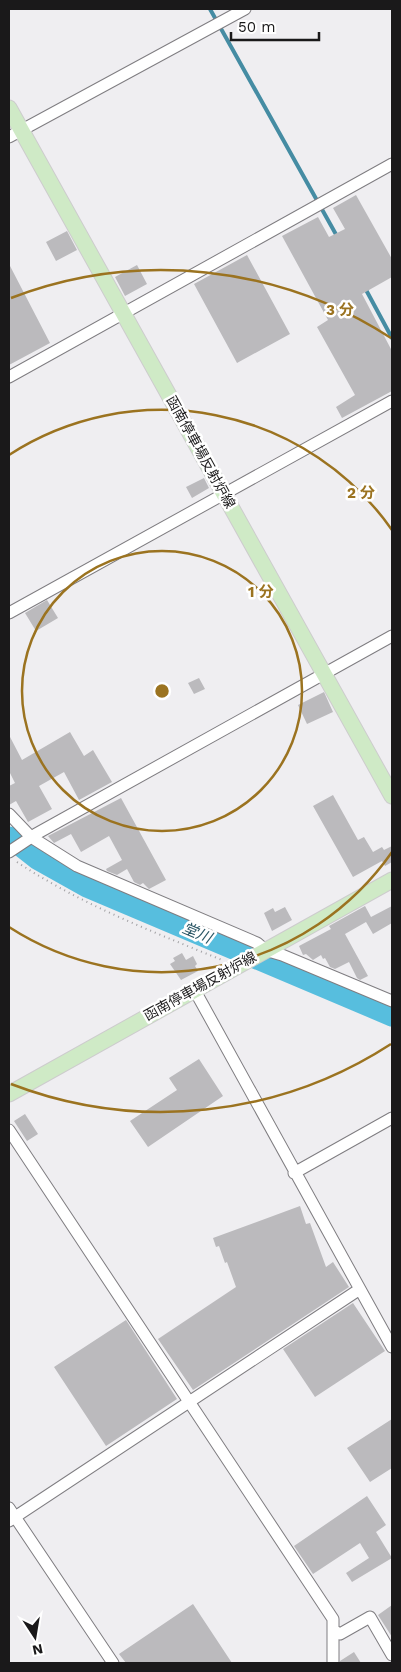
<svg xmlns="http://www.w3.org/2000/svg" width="401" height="1672" font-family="'Work Sans','Noto Sans JP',sans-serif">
  <rect width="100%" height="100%" fill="#efeef1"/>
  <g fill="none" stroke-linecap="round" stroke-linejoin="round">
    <path stroke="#458ca3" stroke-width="4" d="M210,9L338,238
      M365,288L392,338"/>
    <path stroke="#57bede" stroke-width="21" d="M9,837L37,859L87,887L392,1016"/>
  </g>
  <path fill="#bbbabd" d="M356,195L392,259V277L362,294L392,351V391L342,418L336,407L355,395L317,327L328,320L282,236L318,217L329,237L345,229L333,208Z
    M67,231L77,250L56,261L46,242Z
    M247,255L290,334L237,363L194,284Z
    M9,264L50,343L9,365Z
    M137,265L147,284L125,296L115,277Z
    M204,478L209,488L192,498L186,487Z
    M47,600L58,618L36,631L25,613Z
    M199,678L205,689L194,694L188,683Z
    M324,692L333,712L307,724L298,705Z
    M70,732L84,756L93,750L112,782L79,800L64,772L39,786L52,809L28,822L16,801L9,805V786L15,783L9,771V735L22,760Z
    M333,795L358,840L364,837L373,852L382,847L384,850L392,846V862L385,866L382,861L353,877L313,806Z
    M121,798L166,880L149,889L143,883L140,885L134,882L127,869L117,875L107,871L106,869L122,860L109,836L81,852L71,834L54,843L48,836Z
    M365,906L371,917L392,906V923L373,934L366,922L345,934L368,976L360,980L357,978L349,962L335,969L330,967L325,958L323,959L321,955L313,960L306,954L303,955L299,946L331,929L329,926Z
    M285,907L292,920L272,931L264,913L273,908L275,912Z
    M182,953L186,960L193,956L197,964L195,966L198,971L181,980L170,964L175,961L173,958Z
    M199,1059L223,1096L148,1147L130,1121L177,1090L169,1078Z
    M25,1114L38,1134L27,1141L14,1121Z
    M300,1206L306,1224L310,1223L326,1267L333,1262L349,1287L193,1390L158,1339L236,1287L227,1262L225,1263L219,1246L216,1247L213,1238Z
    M353,1303L385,1351L315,1397L283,1349Z
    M126,1320L177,1399L106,1446L54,1367Z
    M392,1419V1468L370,1482L347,1448Z
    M367,1496L386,1525L376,1532L392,1558L352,1582L346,1573L369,1558L360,1543L313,1574L294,1546Z
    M193,1604L232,1663H126L119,1654Z
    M392,1605V1637L378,1615Z
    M354,1652L361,1663H340V1661Z"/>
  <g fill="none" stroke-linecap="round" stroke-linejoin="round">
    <defs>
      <path id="minor" d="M9,137L245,9
        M9,377L392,164
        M9,613L392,401
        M9,814L31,837L77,866L257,943L265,950L282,955L392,1001
        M9,852L36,834L392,636
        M194,989L392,1347
        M9,1130L333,1619V1663
        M294,1173L392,1118
        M9,1508L113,1663
        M9,1521L360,1289
        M333,1630L340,1634L370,1617L392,1655"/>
      <path id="major" d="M9,108L392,796
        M9,1094L392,880"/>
    </defs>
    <use href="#minor" stroke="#7f7d81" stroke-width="13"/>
    <use href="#major" stroke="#cdcccd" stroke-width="17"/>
    <path stroke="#a1a0a3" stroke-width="2" stroke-dasharray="1 4" stroke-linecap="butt" d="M17,862C80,904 151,931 222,960"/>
    <use href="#minor" stroke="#fff" stroke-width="11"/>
    <use href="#major" stroke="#cfeac6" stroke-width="15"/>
  </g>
  <g fill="none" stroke="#9b7320" stroke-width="2.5">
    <circle cx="162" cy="691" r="140"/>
    <path d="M392 852A281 281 0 0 1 9 927M9 455A281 281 0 0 1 392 530"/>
    <path d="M391 1044A421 421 0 0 1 11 1084M11 298A421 421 0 0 1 391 338"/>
  </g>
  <g text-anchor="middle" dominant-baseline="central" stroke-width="5" stroke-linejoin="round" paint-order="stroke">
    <g font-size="14" fill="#1a191a" stroke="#fff">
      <text transform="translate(201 452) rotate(61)">函南停車場反射炉線</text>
      <text transform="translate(200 986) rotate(-29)">函南停車場反射炉線</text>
    </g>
    <g font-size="15" font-style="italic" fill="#2b5766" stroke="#fff">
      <text transform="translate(197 933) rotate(23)">堂川</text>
    </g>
  </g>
  <circle cx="162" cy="691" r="8" fill="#9b7320" stroke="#fff" stroke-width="2.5"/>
  <g font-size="15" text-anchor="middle" font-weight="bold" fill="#9b7320" stroke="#fff" stroke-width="5" stroke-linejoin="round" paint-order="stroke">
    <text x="340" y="315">3 分</text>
    <text x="361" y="498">2 分</text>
    <text x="261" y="597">1 分</text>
  </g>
  <rect width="401" height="1672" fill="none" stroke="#1a191a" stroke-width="20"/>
  <g transform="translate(35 1637) rotate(168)" stroke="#ffffff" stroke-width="4" paint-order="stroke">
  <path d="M0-4L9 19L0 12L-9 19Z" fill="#1a191a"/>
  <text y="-8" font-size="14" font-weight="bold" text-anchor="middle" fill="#1a191a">N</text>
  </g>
  <path d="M231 32v8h88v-8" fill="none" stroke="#1a191a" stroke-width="2.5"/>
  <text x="238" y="32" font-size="15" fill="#1a191a" stroke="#ffffff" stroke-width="4" paint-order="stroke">50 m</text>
</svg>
